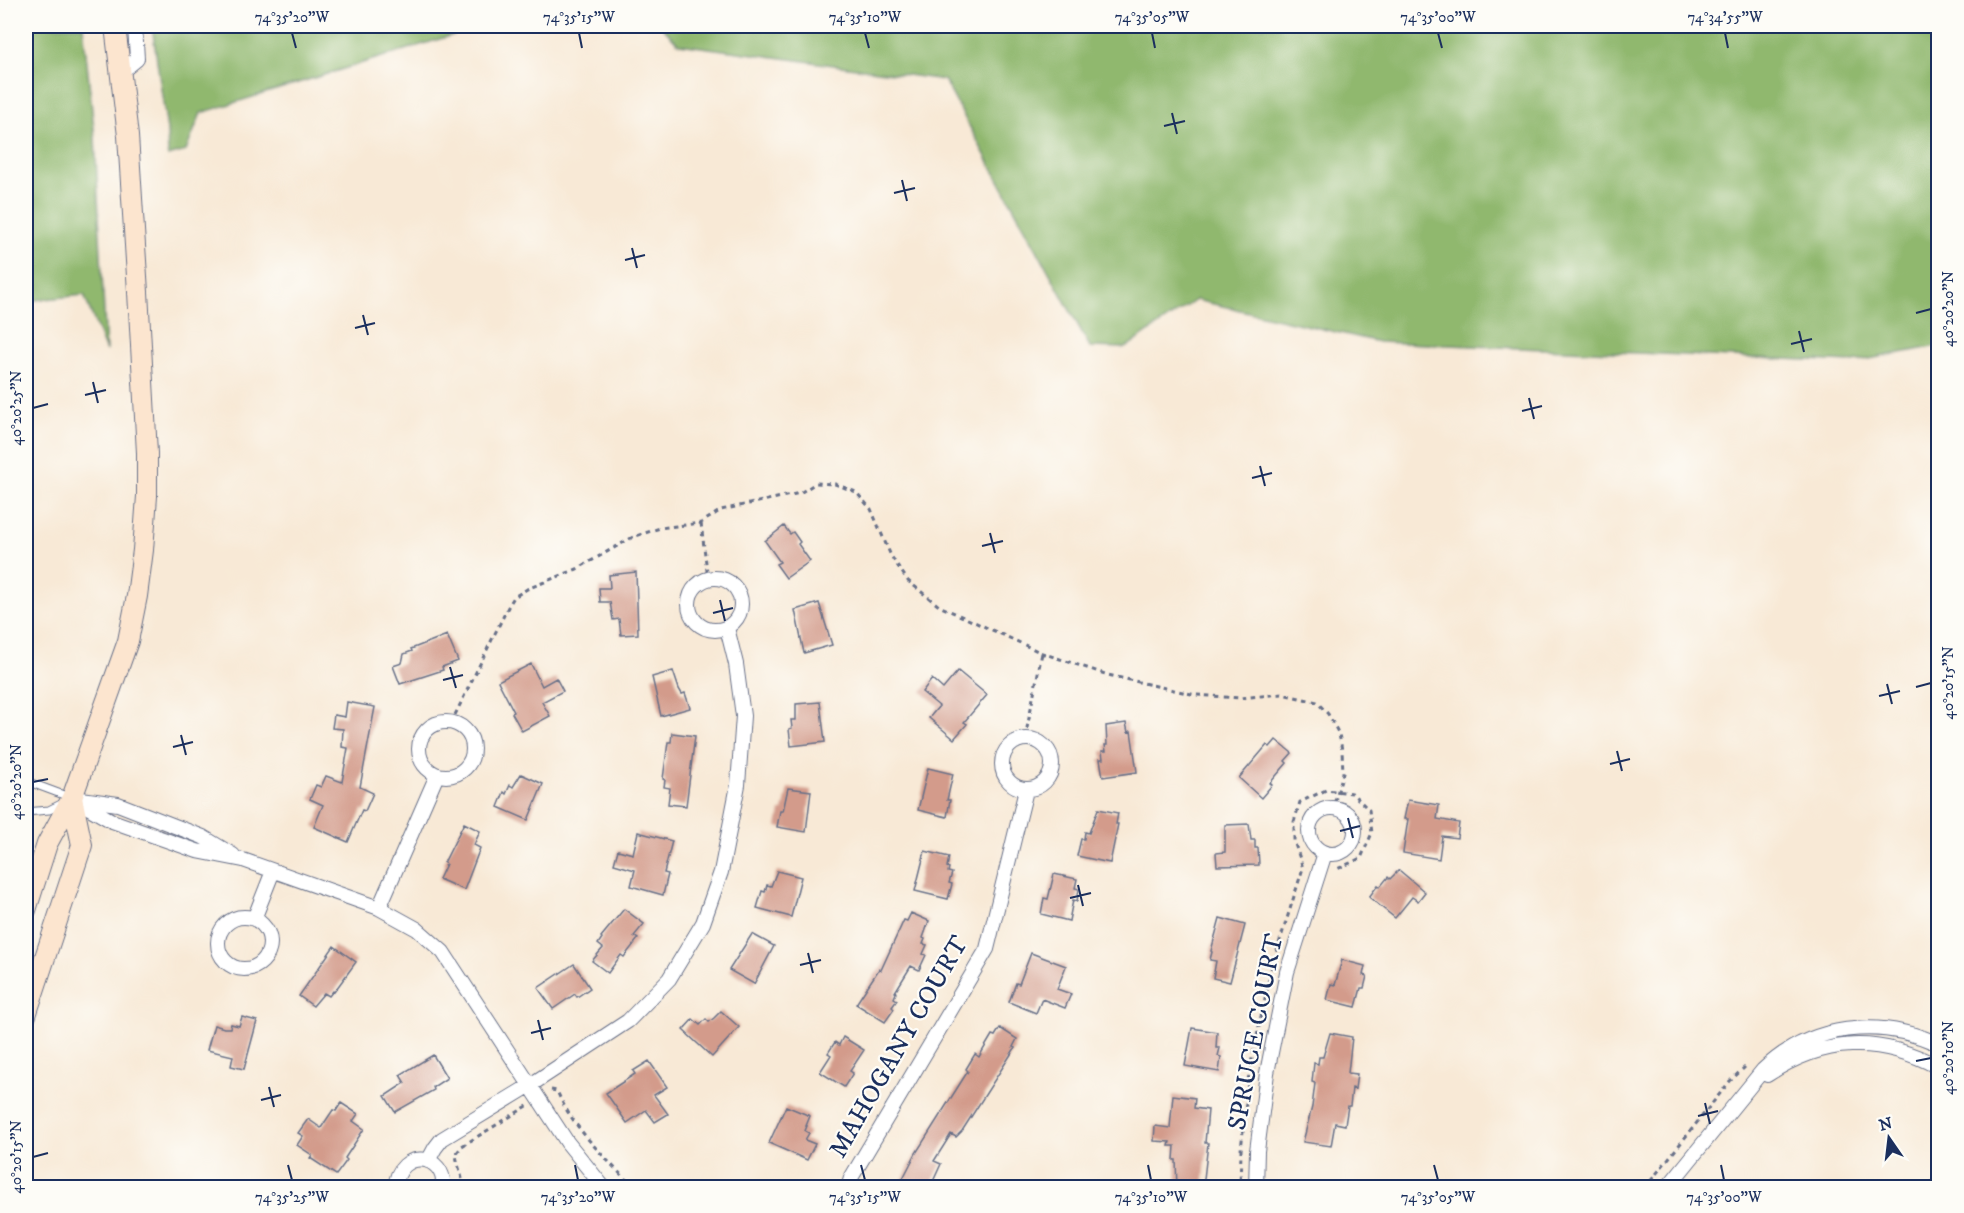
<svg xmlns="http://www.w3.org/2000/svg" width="1964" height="1213" font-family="'IM FELL DW Pica',serif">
  <rect width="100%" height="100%" fill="#fdfcf7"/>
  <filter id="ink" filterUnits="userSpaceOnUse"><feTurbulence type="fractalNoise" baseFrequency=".0167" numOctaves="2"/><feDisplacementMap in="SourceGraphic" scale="12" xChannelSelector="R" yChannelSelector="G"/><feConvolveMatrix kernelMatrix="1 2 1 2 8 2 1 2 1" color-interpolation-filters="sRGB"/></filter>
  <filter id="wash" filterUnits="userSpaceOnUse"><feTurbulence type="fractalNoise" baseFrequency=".008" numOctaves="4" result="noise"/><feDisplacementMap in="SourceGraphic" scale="24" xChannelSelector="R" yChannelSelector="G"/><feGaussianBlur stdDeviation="1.35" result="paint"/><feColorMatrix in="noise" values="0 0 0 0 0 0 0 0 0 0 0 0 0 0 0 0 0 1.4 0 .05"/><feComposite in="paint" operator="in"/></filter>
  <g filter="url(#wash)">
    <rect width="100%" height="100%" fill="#f8e9d6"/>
    <path fill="#90b86e" stroke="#567466" stroke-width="1.5" d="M26,26H83L95,138L106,351L84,295L26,301Z
      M152,26H482L201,113L186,151L168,156L167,130Z
      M661,26H1938V346L1853,362L1379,342L1196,300L1125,348L1090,347L944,80L679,44Z"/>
    <g id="blocks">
      <path fill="#d39b8b" d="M784,526L790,534L793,532L800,542L798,544L810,561L786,578L776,564L780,562L765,541Z
        M636,572L638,634L621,635L619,619L613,620L610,602H600L599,588H610L609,575Z
        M819,603L832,645L804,653L795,610Z
        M447,635L458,661L442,667L443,670L400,684L393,666L402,663L404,654L412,651L411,649Z
        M531,664L542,686L556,678L563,691L542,702L550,716L522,731L512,713L514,712L498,681Z
        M673,671L679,689L682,694L685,693L690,708L661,716L652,677Z
        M958,671L987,695L964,722L967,724L954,739L929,718L939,706L922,692L932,679L943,689Z
        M347,702L375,707L360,787L373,793L365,811L362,810L348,842L314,827L323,805L310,799L316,785L321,787L326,776L342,782L348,748L342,747L343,729L332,728L334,715L345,717Z
        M820,702L825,742L791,746L789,729L792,728L791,720H796V704Z
        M1126,723L1128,732L1131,731L1137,772L1103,777L1100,759H1103L1102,751H1106L1105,745H1107L1106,726Z
        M672,733L695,736L686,806L668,804L670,788L664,787L665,780L663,779L668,742H671Z
        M1276,740L1292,753L1285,761L1287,763L1270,783L1272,785L1261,798L1239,778L1267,745L1270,747Z
        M928,768L953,774L947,800H950L947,817L918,810Z
        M521,774L543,784L528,820L498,807L504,792L506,794L510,785L513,787Z
        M788,788L811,791L806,832L777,827L780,811H783Z
        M1408,800L1439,805L1437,819L1459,823L1457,838L1442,836L1439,859L1403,853L1408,819H1404Z
        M1098,809L1118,813L1116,824H1118L1110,863L1077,856L1081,839H1084L1085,832L1089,833Z
        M464,823L480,831L474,845L480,848L464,890L439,879L446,864L444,863Z
        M1249,824L1251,840H1255V848H1258L1259,865L1217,866L1216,853L1225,852V825Z
        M638,832L672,841L664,873L668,874L663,895L631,886L635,870L614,864L618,850L633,854Z
        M925,851L949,857L947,867L949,868L948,872L952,873L949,883L952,884L948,899L915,891Z
        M1399,870L1425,892L1418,901L1412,897L1395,918L1369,897L1378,885L1380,887L1388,877L1390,879Z
        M777,871L801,877L791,917L757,908L762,891L765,892L767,885L771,886Z
        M1054,874L1077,879L1075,888L1079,889L1077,901L1073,900L1069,921L1041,914L1044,898L1048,899Z
        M624,909L644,924L634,936L638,939L624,957L621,955L608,973L592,961L603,948L598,944L602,938L601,937Z
        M911,913L929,921L923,938L925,939L923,944L927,945L923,954L926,955L919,970L911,966L895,992L896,993L894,998L897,1000L892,1007L894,1009L885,1022L856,1004L879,969L881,970L904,920L907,921Z
        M1220,918L1245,925L1230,982L1213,978L1216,961L1210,960L1212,952L1211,951Z
        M752,934L774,946L754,984L729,970Z
        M334,946L356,962L334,992L333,991L329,996L324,993L313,1006L299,996Z
        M1031,953L1066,966L1057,989L1071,994L1065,1008L1042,999L1036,1013L1009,1002L1016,983L1019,984Z
        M1342,960L1365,966L1363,975L1367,976L1364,988H1361L1356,1007L1327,1000L1331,984L1335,985Z
        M574,964L590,988L577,997L575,994L553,1009L538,988Z
        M721,1011L739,1027L712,1057L683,1030L693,1019L700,1025L706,1019L709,1022L714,1018Z
        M242,1017L257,1021L244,1069L231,1066L233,1056L207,1050L214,1025L224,1028H230L231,1024L239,1026Z
        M1000,1028L1017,1039L1013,1047L1015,1048L962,1131L956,1137L951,1134L934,1161L941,1164L930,1188H898L916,1153L968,1071L966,1069L975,1054L979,1057L992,1035L995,1036Z
        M1192,1028L1217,1032L1216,1048H1220L1218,1056L1221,1057L1219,1072L1185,1066Z
        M1330,1033L1352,1037L1348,1073L1357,1074L1355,1089L1352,1088L1350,1106H1348L1345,1125L1335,1123L1331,1146L1303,1142L1312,1107L1315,1083L1312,1082L1314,1063L1318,1064L1319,1057H1323Z
        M843,1037L864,1050L850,1071L853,1073L844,1087L820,1072L831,1055L828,1053L835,1042L839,1045Z
        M433,1055L447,1078L433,1087L434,1090L395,1112L385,1096L405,1083L400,1075Z
        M649,1061L667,1087L654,1095L668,1114L655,1122L646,1110L627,1123L606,1093L635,1074L633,1071Z
        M1173,1095L1195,1098L1194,1108L1208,1110L1205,1143H1208L1203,1188H1177L1176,1160H1174L1175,1146H1169L1170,1142L1154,1141L1155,1126L1170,1128Z
        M341,1103L358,1114L353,1121L364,1129L345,1158L347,1160L336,1175L310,1158L312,1155L297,1145L303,1136L298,1133L308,1119L321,1128L333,1110L336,1111Z
        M786,1106L810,1116L806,1126H807L805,1131L809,1133L805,1140L815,1144L807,1160L769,1143Z"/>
    </g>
  </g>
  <g filter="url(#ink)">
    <use href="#blocks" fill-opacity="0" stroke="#687088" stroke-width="1.5"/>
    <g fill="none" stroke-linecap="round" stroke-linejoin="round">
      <defs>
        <path id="lane" d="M26,781L69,797
          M26,812L49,810L63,803"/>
        <path id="street" d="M121,72L137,59L135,26
          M689 604a26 26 0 1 1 52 0a26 26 0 1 1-52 0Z
          M419 749a27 27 0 1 1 54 0a27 27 0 1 1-54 0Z
          M1002 764a25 25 0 1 1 50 0a25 25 0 1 1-50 0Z
          M72,798L112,821L197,851L243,860L379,908L417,929L443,952L567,1142L604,1188
          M81,799L118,804L203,837L233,855
          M1309 831a23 23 0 1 1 46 0a23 23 0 1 1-46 0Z
          M379,908L437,775
          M218 943a26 26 0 1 1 52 0a26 26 0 1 1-52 0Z
          M254,919L273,871
          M1767,1075C1823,1038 1879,1035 1938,1067
          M428,1161L435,1148L442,1139L529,1086L628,1021L669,979L703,923L721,872L738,785L743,716L736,664L727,628
          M395,1188C399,1146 447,1154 443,1188
          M848,1188L851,1178L987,949L1026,790
          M1256,1188L1257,1151L1267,1073L1287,972L1325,853
          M1667,1188L1763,1070C1811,1024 1880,1017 1938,1044"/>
        <path id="secondary" d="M26,910L47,844L72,798L128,641L137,596L143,550L147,496V453L138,292L128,136L115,26
          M26,1015L82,845L72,798"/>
      </defs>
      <use href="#lane" stroke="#687088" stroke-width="9"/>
      <use href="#street" stroke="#687088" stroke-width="16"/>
      <use href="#secondary" stroke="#687088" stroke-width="22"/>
      <path stroke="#687088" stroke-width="3" stroke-dasharray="4.5 4.5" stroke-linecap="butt" d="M701,523L708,579
        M451,723L508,607L514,597L527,589L577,569L633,537L660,528L701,523L721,510L800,493L816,483L835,484L856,492L871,509L891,556L908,581L939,606L1003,635L1042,653L1108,675L1196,695L1240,698L1282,694L1317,702L1328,714L1339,734L1342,750L1343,773L1333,808
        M1025,738L1042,653
        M1271,969L1303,868L1294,841V822L1300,802L1326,790L1352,793L1369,810L1372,833L1361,858L1335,870
        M551,1090L557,1091C573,1129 606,1158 634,1188
        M463,1188C463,1175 457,1166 456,1154L462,1146L529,1105
        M1240,1188L1241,1150L1249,1073L1270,975
        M1645,1188L1730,1081L1745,1067
        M1916,1188L1938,1178"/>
      <use href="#lane" stroke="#fff" stroke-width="7"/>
      <use href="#street" stroke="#fff" stroke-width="14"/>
      <use href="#secondary" stroke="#fce5cf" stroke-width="20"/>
    </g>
  </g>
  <path fill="none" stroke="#1b2f5e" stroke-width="2" d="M292,33L296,48M579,33L582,48M865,33L869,48M1152,33L1155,48M1438,33L1442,48M1725,33L1728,48M1172,113L1177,134M1164,126L1185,121M902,180L907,201M894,193L915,188M632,248L637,268M625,260L645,255M1916,313L1931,309M363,315L368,335M355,328L375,323M1799,331L1804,352M1791,344L1812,339M93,382L98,403M85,395L106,390M1529,398L1534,419M33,408L48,404M1522,411L1542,406M1260,466L1265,486M1252,478L1272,473M990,533L995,553M982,546L1003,541M720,600L725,621M713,613L733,608M450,667L456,688M443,680L463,675M1887,684L1892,704M1916,687L1931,683M1879,696L1900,691M181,735L186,755M173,747L193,742M1617,751L1622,771M1610,764L1630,759M33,782L48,779M1348,818L1353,838M1340,831L1360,826M1078,885L1083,906M1070,898L1091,893M808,953L813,973M800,965L821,960M538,1020L543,1040M531,1033L551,1028M1916,1061L1931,1058M269,1087L274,1107M261,1100L281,1095M1705,1103L1710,1124M1698,1116L1718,1111M33,1157L48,1153M288,1165L292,1180M575,1165L578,1180M861,1165L865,1180M1148,1165L1151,1180M1434,1165L1438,1180M1721,1165L1724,1180"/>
  <g text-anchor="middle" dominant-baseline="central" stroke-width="4.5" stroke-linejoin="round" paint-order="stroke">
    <g font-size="26" fill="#1b2f5e" stroke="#fdfcf7">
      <text transform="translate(1256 1032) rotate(-79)">SPRUCE COURT</text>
      <text transform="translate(899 1047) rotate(-60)">MAHOGANY COURT</text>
    </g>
  </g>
  <rect width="1964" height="1213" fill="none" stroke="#fdfcf7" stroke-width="66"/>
  <g transform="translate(1889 1138) rotate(346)" stroke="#fdfcf7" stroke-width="4.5" paint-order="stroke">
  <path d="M0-4.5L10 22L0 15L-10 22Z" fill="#1b2f5e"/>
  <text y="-9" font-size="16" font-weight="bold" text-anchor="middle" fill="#1b2f5e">N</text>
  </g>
  <rect x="33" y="33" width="1898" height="1147" fill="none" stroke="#1b2f5e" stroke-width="2"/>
  <g font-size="15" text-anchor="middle" fill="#1b2f5e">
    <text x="292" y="22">74°35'20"W</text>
    <text x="579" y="22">74°35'15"W</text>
    <text x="865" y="22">74°35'10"W</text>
    <text x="1152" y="22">74°35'05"W</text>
    <text x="1438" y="22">74°35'00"W</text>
    <text x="1725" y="22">74°34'55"W</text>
    <text transform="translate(1948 309) rotate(-90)" y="5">40°20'20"N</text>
    <text transform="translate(16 408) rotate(-90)" y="5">40°20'25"N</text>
    <text transform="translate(1948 683) rotate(-90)" y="5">40°20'15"N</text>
    <text transform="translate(16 782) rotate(-90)" y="5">40°20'20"N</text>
    <text transform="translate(1948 1058) rotate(-90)" y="5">40°20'10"N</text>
    <text transform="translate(16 1157) rotate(-90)" y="5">40°20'15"N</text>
    <text x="292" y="1202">74°35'25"W</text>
    <text x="578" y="1202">74°35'20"W</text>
    <text x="865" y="1202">74°35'15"W</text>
    <text x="1151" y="1202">74°35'10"W</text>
    <text x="1438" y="1202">74°35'05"W</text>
    <text x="1724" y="1202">74°35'00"W</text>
  </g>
</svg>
